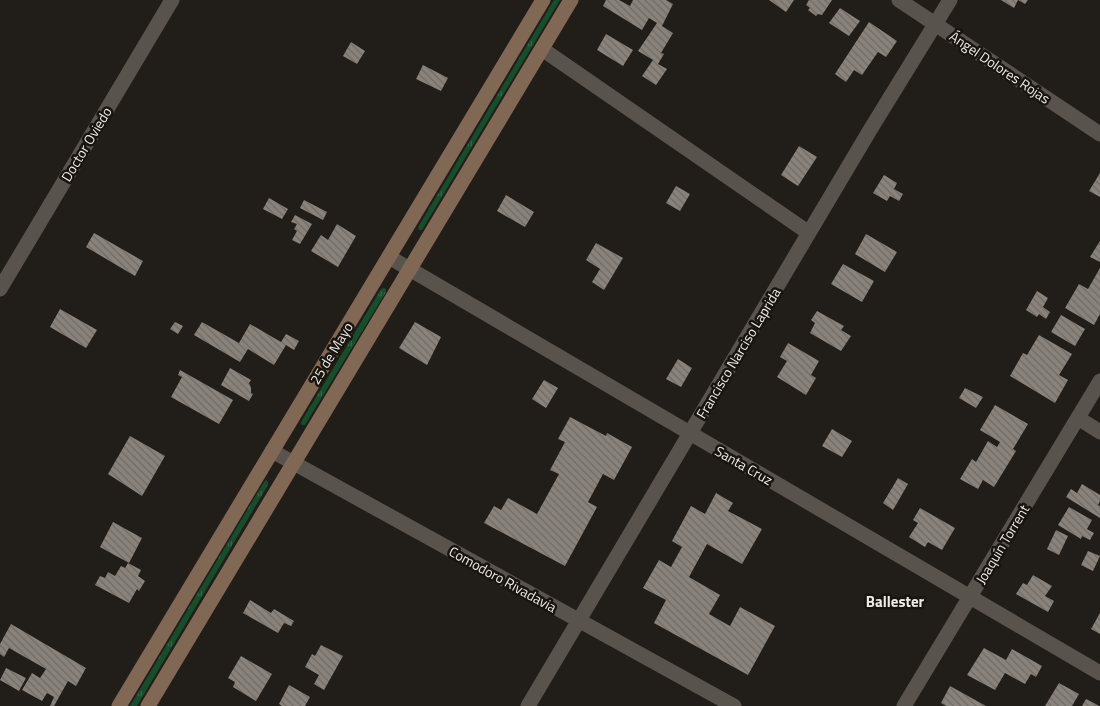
<svg xmlns="http://www.w3.org/2000/svg" width="1100" height="706" font-family="'Titillium Web',sans-serif">
  <defs>
    <pattern id="grass-tufts" width="24" height="20" patternUnits="userSpaceOnUse" patternTransform="scale(1.25)"><rect width="24" height="20" fill="#164e2b"/><path d="M3 7l-1-3M5 7V3M7 7l1-3M15 17l-1-3M17 17v-4M19 17l1-3" fill="none" stroke="#38684a"/></pattern>
    <pattern id="building-back-hatch" width="6" height="6" patternUnits="userSpaceOnUse" patternTransform="scale(1.25)"><rect width="6" height="6" fill="#89837c"/><path d="M-1 5l2 2M0 0l6 6M5-1l2 2" fill="none" stroke="#6f6b66"/></pattern>
  </defs>
  <rect width="100%" height="100%" fill="#211d18"/>
  <path fill="url(#grass-tufts)" d="M554,0H560L422,230H419L418,227Z
    M384,288L386,289V292L305,425H302L301,422L381,289Z
    M266,480L268,482V485L137,706H130L264,482Z"/>
  <path fill="url(#building-back-hatch)" d="M606,0H619L630,6L633,0H666L673,4L662,26L673,33L661,53L664,54L658,64L667,69L656,85L642,76L653,60L638,51L657,23L649,18L642,30L603,6Z
    M769,0H794L786,12Z
    M809,0H832L822,15L818,14L816,16L808,10L810,8L806,5Z
    M1001,0H1028L1025,4L1018,0L1014,8Z
    M840,8L860,21L849,36L829,23Z
    M869,22L897,41L886,57L878,52L862,75L854,70L846,82L835,74Z
    M606,34L633,50L623,66L597,50Z
    M351,42L365,51L357,64L343,56Z
    M423,65L448,78L441,91L416,79Z
    M799,146L817,157L798,186L781,175Z
    M1100,173V197L1089,191Z
    M884,175L897,183L894,189L903,194L899,201L890,196L887,201L873,193Z
    M676,186L690,194L680,211L666,203Z
    M506,195L534,212L525,227L497,211Z
    M269,198L288,209L282,219L263,209Z
    M304,200L327,212L323,220L300,208Z
    M295,215L312,224L300,244L292,240L297,231L294,229L297,224L291,222Z
    M337,224L356,236L338,267L311,251L321,235L328,240Z
    M94,233L143,261L135,276L86,247Z
    M866,234L897,252L885,272L855,254Z
    M1100,241V262L1090,257Z
    M596,243L623,258L604,290L592,282L600,269L586,260Z
    M843,264L874,281L862,302L831,284Z
    M1100,268V314L1094,325L1065,308L1079,284L1088,289Z
    M1037,291L1048,298L1043,307L1050,312L1046,319L1039,314L1037,317L1026,310Z
    M60,309L97,330L86,348L50,327Z
    M817,311L844,326L841,330L851,336L841,351L810,333L815,323L811,320Z
    M1061,315L1085,329L1075,346L1051,332Z
    M175,322L183,326L178,334L170,329Z
    M202,322L239,343L250,324L281,342L286,334L299,341L294,350L286,345L274,365L248,349L240,362L194,335Z
    M415,322L441,337L427,365L399,348Z
    M1039,335L1072,354L1059,375L1068,380L1055,403L1010,376L1023,353L1027,355Z
    M788,343L819,361L811,375L816,378L806,395L777,377L787,361L780,357Z
    M678,359L692,368L681,387L666,379Z
    M230,368L251,380L249,383L251,388V393L253,394L249,401L221,385Z
    M180,370L233,400L219,424L171,397L182,377L178,375Z
    M544,380L558,388L546,408L532,399Z
    M965,388L983,397L976,408L959,398Z
    M995,405L1028,424L1013,449L1016,451L994,487L983,480L978,489L960,479L972,459L976,462L988,441L997,447L1000,442L980,430Z
    M570,417L606,436L607,433L632,447L614,480L603,474L588,502L597,507L565,566L484,523L494,506L501,510L508,498L537,514L559,474L550,470L565,442L558,439Z
    M832,429L852,441L842,457L822,446Z
    M130,436L165,456L142,496L108,474Z
    M898,478L908,484L893,510L883,503Z
    M1082,484L1100,495V501L1098,505L1100,506V518L1066,497L1071,489L1077,493Z
    M716,493L733,503L728,511L762,529L742,564L707,544L689,577L720,595L709,614L730,626L740,607L775,626L748,675L654,623L666,600L643,588L659,560L671,567L682,547L672,541L691,506L705,514Z
    M1069,507L1092,520L1087,529L1094,533L1090,540L1082,536L1081,539L1058,525Z
    M920,508L955,528L942,550L928,542L925,547L909,537L918,523L913,520Z
    M113,522L142,538L129,563L100,547Z
    M1056,530L1068,536L1059,555L1047,549Z
    M1088,551L1100,556L1093,571L1081,565Z
    M128,563L141,570L138,576L145,581L139,591L137,589L129,603L95,585L100,576L105,578L108,572L115,576L121,566L125,568Z
    M1033,575L1052,586L1045,596L1054,601L1048,612L1016,594L1023,583L1027,585Z
    M250,600L271,613L274,609L294,621L291,626L284,623L278,633L243,613Z
    M1100,613V634L1091,629Z
    M11,624L86,668L76,686L68,681L54,706H50L54,697L47,693L42,701L22,690L32,673L40,678L46,669L9,648L4,657L0,654V644Z
    M321,645L343,656L324,690L314,684L319,675L305,667L312,654L315,656Z
    M984,648L1006,660L1012,649L1042,666L1036,677L1031,674L1025,684L1005,673L995,690L967,675Z
    M241,656L272,674L256,701L233,687L235,682L228,678Z
    M6,668L26,678L19,691L0,680Z
    M1059,683L1079,694L1072,706H1045Z
    M289,685L310,697L305,706H282L279,704Z
    M950,686L986,706H946L941,703Z
    M1086,699L1094,703L1099,706H1082Z"/>
  <g fill="none" stroke-linecap="round" stroke-linejoin="round">
    <path stroke="#58534d" stroke-width="15" d="M899,0L1100,134
      M542,49L809,233
      M389,257L1100,673
      M0,289L172,0
      M1078,418L1100,432
      M272,451L734,706
      M528,706L870,130L950,0
      M904,706L1100,381"/>
    <path stroke="#806854" stroke-width="15" d="M119,706L543,0
      M148,706L571,0"/>
  </g>
  <g text-anchor="middle" dominant-baseline="central" stroke-width="5" stroke-linejoin="round" paint-order="stroke">
    <g font-size="14" fill="#eeebe7" stroke="#18140f">
      <text transform="translate(1000 67) rotate(34)">Ángel Dolores Rojas</text>
      <text transform="translate(86 144) rotate(-59)">Doctor Oviedo</text>
      <text transform="translate(331 353) rotate(-59)">25 de Mayo</text>
      <text transform="translate(738 353) rotate(-59)">Francisco Narciso Laprida</text>
      <text transform="translate(744 465) rotate(30)">Santa Cruz</text>
      <text transform="translate(1002 544) rotate(-59)">Joaquín Torrent</text>
      <text transform="translate(503 579) rotate(29)">Comodoro Rivadavia</text>
    </g>
    <g font-size="15" font-weight="bold" fill="#eeebe7" stroke="#18140f">
      <text x="895" y="601">Ballester</text>
    </g>
  </g>
</svg>
